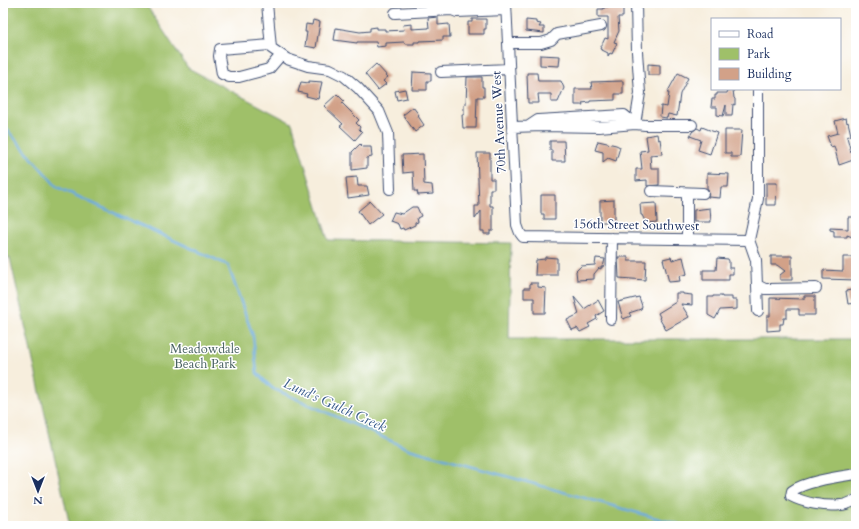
<svg xmlns="http://www.w3.org/2000/svg" width="859" height="529" font-family="Cardo,serif">
  <rect width="100%" height="100%" fill="#fff"/>
  <filter id="ink" filterUnits="userSpaceOnUse"><feTurbulence type="fractalNoise" baseFrequency=".025" numOctaves="2"/><feDisplacementMap in="SourceGraphic" scale="8" xChannelSelector="R" yChannelSelector="G"/><feConvolveMatrix kernelMatrix="1 2 1 2 8 2 1 2 1" color-interpolation-filters="sRGB"/></filter>
  <filter id="wash" filterUnits="userSpaceOnUse"><feTurbulence type="fractalNoise" baseFrequency=".012" numOctaves="4" result="noise"/><feDisplacementMap in="SourceGraphic" scale="16" xChannelSelector="R" yChannelSelector="G"/><feGaussianBlur stdDeviation="0.9" result="paint"/><feColorMatrix in="noise" values="0 0 0 0 0 0 0 0 0 0 0 0 0 0 0 0 0 1.4 0 .05"/><feComposite in="paint" operator="in"/></filter>
  <g filter="url(#wash)">
    <rect width="100%" height="100%" fill="#f7eedd"/>
    <path fill="#9fc069" stroke="#5d7864" d="M3,3H145L188,68L292,123L328,240L511,243L509,339H856V526H70L10,258L3,257Z"/>
    <g fill="none" stroke-linecap="round" stroke-linejoin="round">
      <path stroke="#6baade" stroke-width="2.5" d="M3,125L57,187L228,265L253,336L257,373L272,388L409,449L685,526"/>
    </g>
    <g id="blocks">
      <path fill="#d2a188" d="M608,5H618V8H623V17H618L619,31L614,42L617,43L612,54L610,53L608,56V53L600,49L605,38L608,39V17H598V9H604V7H608Z
        M438,17V25L449,24L450,37H443V40L419,41V42H414V44H405L404,42L386,43V46L377,47L376,42H357V43L334,40L336,28L360,32L370,31V28L377,27V29H385V31L404,30L403,25L412,24V29L429,28L428,18Z
        M472,19H486V29H484V34H468V22H472Z
        M313,20L320,22L316,48L305,46L307,32H305L306,24L312,25Z
        M526,20L536,21V23L541,24L539,27H544V33L526,31Z
        M540,55L560,56L559,66L540,65Z
        M376,64L388,77L383,81L386,84L378,90L365,74Z
        M648,64L660,65V75H648Z
        M413,72L431,73V81H427V90H412Z
        M527,73H537L538,81H561L564,88L558,102H551V94H538L539,103H528Z
        M678,73L688,78L680,94L677,116L668,114L667,118L660,117L661,106L667,107L669,93H667Z
        M467,77H482V87H484V97H477L476,128H463L462,115H464V104H466Z
        M309,81L322,82L318,99L306,96L307,94L298,92L301,82L309,83Z
        M623,81V94H615V100L590,101V102L582,103L583,105H575V89H592L591,82Z
        M405,89L407,98L397,100L395,91Z
        M728,90H733L734,98L735,99V105L733,104L732,116H726V105L723,116L717,115V107H711L712,99H715V95H717V93H727Z
        M337,94L344,101L342,103L359,120L356,123L360,127L359,129L362,132L355,140L340,126L343,124L324,106Z
        M413,107L419,115L418,116L424,125L415,132L403,115Z
        M846,118L847,123L848,122L851,135L847,137L851,152L856,151V159L839,165L834,146L831,147L827,136L838,133L835,121Z
        M702,127L717,133L710,154L698,150L701,140L690,136L692,132L697,128L701,130Z
        M725,130H742L740,157H731V153H725Z
        M657,134L658,140L660,139L662,154L650,155L651,168H659V185L647,186V180L636,181V169H642L640,151L648,150L646,136Z
        M550,141H564L565,161H552V150H550Z
        M598,141L616,145L620,147L616,161L608,158L603,162V152L595,150Z
        M360,144L363,147H371L372,157L367,158V168L352,170V152Z
        M477,153H490V179H494V189H490V206H493V231H490V234H484V231H481V211L475,219V206H479Z
        M423,154L424,184L432,185L433,194L418,195L417,191H414L413,172L403,173L402,155Z
        M707,173L729,174L728,187H721L720,198L708,197L709,193L707,188Z
        M357,177L358,186H367L369,195L348,198L346,178Z
        M766,183H777L776,205H766Z
        M541,195H555V219H544V214H541Z
        M614,200V222H600V201Z
        M370,201L382,214L368,225L358,211Z
        M656,203L657,222L646,223L642,215H641L640,204Z
        M412,207H417L421,216L417,218L418,222L415,223V225L404,230L403,228L400,229L398,224L390,221L394,212L402,214Z
        M710,208L711,222H694V210Z
        M848,217H856V234L855,238L847,235V237H834V231L830,230V228L848,229Z
        M771,256H792V280H780V275L785,271L777,265H771Z
        M545,257L557,258V275H535L536,260L545,259Z
        M618,257H628V261H646L645,280L619,278Z
        M671,257L672,260L683,257L687,274L679,276L680,281L669,282L663,259Z
        M843,257H856V280L823,279V270L843,271Z
        M596,258L605,259L603,267H601V269L599,268L594,274V279L577,280L576,271L581,266L595,265Z
        M717,258L728,259L729,261V268H733V274H729V280H703V270H716Z
        M530,283H538V287L546,288L545,313H534V298H524V288H530Z
        M856,289V303L848,304L846,291Z
        M676,293H683V294L692,295V305L681,304L689,317L666,330L659,318L660,317L658,313L676,302Z
        M713,296H722V297H732V300H737V309L720,310L715,319L708,315V297H713Z
        M804,296H815V315H799V309H787V318H784L783,324H780V330L767,331V316H770V298L804,299Z
        M574,297L584,309L598,300L604,311L596,316L597,319L588,324L590,327L580,332L577,328L572,330L567,320L579,314Z
        M639,297L642,306L641,309L629,313L631,316L623,319L618,302Z"/>
    </g>
  </g>
  <g filter="url(#ink)">
    <use href="#blocks" fill-opacity="0" stroke="#3c4c71" stroke-width="1"/>
    <g fill="none" stroke-linecap="round" stroke-linejoin="round">
      <defs>
        <path id="minor" d="M267,3L271,48L287,59L308,66L330,69L344,76L358,88L379,111L388,133L390,189
          M506,3L517,225L520,233L523,237L749,240
          M395,13L452,10L457,12L506,10
          M508,43H541L551,40L557,34L601,26
          M270,45L220,49L219,56L222,74L229,77H239L269,69L281,55
          M441,72L509,69
          M758,89V199L749,240L756,260L758,311
          M635,124L640,93L637,52L636,3
          M529,126L538,120L624,115L635,124L645,125H692
          M513,127L542,126L599,127L635,124
          M651,191L703,193
          M687,239V193
          M757,285L765,289H769L816,288
          M611,319L612,238
          M856,474C838,477 806,481 792,491L791,496C804,503 826,507 841,505C846,505 851,502 856,500"/>
      </defs>
      <use href="#minor" stroke="#3c4c71" stroke-width="12"/>
      <use href="#minor" stroke="#fff" stroke-width="10"/>
    </g>
  </g>
  <g text-anchor="middle" dominant-baseline="central" stroke-width="3" stroke-linejoin="round" paint-order="stroke">
    <g font-size="13" fill="#1b2f5e" stroke="#fff">
      <text transform="translate(499 122) rotate(-93)">70th Avenue West</text>
      <text transform="translate(636 225) rotate(1)">156th Street Southwest</text>
    </g>
    <g font-size="13" fill="#496262" stroke="#fff">
      <text x="205" y="349">Meadowdale<tspan x="205" dy="15">Beach Park</tspan></text>
    </g>
    <g font-size="14" font-style="italic" fill="#375a8b" stroke="#fff">
      <text transform="translate(335 405) rotate(24)">Lund's Gulch Creek</text>
    </g>
  </g>
  <rect width="859" height="529" fill="none" stroke="#fff" stroke-width="16"/>
  <rect x="711" y="18" width="130" height="72" fill="#ffffff" stroke="#a4acbf"/>
  <rect x="719" y="31" width="20" height="6" fill="#ffffff" stroke="#a4acbf"/>
  <text x="747" y="38" font-size="12" fill="#1b2f5e">Road</text>
  <rect x="719" y="48" width="20" height="12" fill="#9fc069" stroke="#a4acbf"/>
  <text x="747" y="58" font-size="12" fill="#1b2f5e">Park</text>
  <rect x="719" y="68" width="20" height="12" fill="#d2a188" stroke="#a4acbf"/>
  <text x="747" y="78" font-size="12" fill="#1b2f5e">Building</text>
  <g transform="translate(38 491) rotate(180)" stroke="#ffffff" stroke-width="3" paint-order="stroke">
  <path d="M0-3L7 15L0 10L-7 15Z" fill="#1b2f5e"/>
  <text y="-6" font-size="11" font-weight="bold" text-anchor="middle" fill="#1b2f5e">N</text>
  </g>
</svg>
